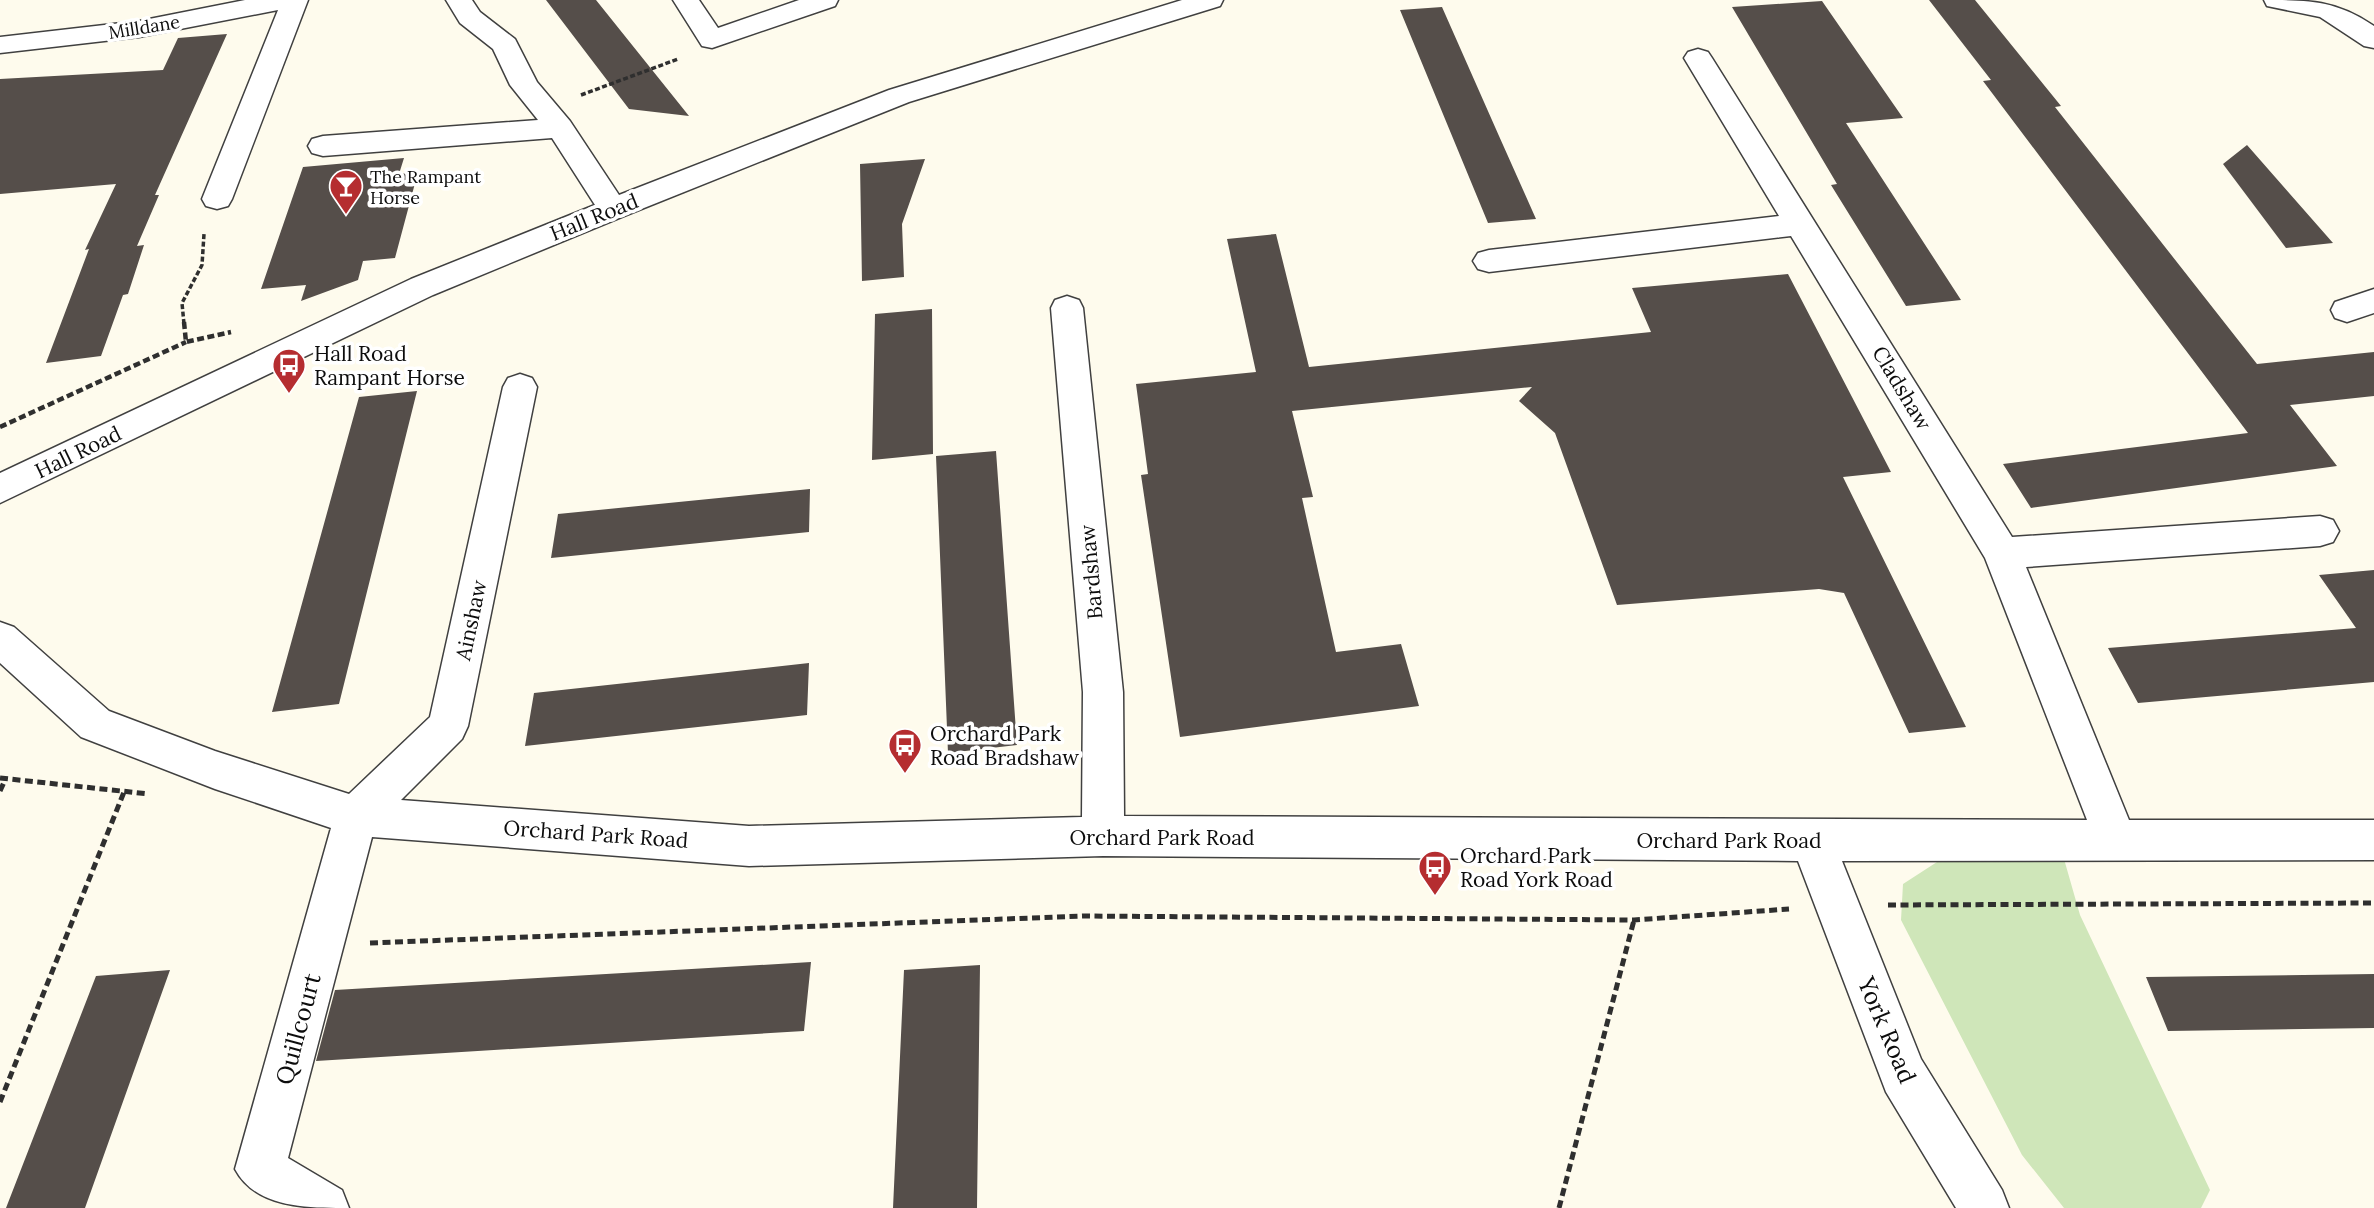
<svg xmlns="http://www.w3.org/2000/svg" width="2374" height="1208" font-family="Lora,serif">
  <rect width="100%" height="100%" fill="#fefbed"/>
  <path fill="#cfe6b9" d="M2064,859L2080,915L2210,1190L2201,1208H2064L2022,1155L1901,920L1903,884L1937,862Z"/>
  <path fill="#554e4a" d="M546,0H596L689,116L629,109Z
    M1929,0H1975L2061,106L2055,107L2257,364L2374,352V396L2290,405L2337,466L2031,508L2003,464L2248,433L1983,81L1991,80Z
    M1822,1L1903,118L1846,123L1961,300L1906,306L1831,185L1837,184L1732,7Z
    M1442,7L1499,136L1536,219L1488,223L1400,10Z
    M227,34L155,195H159L137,246L144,245L128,294L123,295L101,356L46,363L89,249L85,250L116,184L0,194V79L163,70L178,38Z
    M2247,145L2333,243L2286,248L2223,164Z
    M404,158L399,174L418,172L395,258L363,261L358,280L301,301L306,285L261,289L303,167Z
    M925,159L902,224L904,277L862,281L860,164Z
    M1276,234L1309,367L1651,332L1632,288L1788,274L1891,472L1843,477L1966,727L1909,733L1844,593L1819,589L1617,605L1555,433L1519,401L1532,387L1292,411L1313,497L1302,498L1336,652L1401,644L1419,706L1180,737L1141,475L1148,474L1136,384L1256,372L1227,239Z
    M932,309L933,454L872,460L875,314Z
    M417,391L339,704L272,712L359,397Z
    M996,451L1017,745L948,753L936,456Z
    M810,489L809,532L551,558L558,514Z
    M2374,570V682L2138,703L2108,648L2356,628L2319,575Z
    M809,663L807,715L525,746L534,693Z
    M811,962L804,1031L316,1061L335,990Z
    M980,965L977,1208H893L904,970Z
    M170,970L85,1208H6L96,976Z
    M2374,974V1028L2168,1031L2146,977Z"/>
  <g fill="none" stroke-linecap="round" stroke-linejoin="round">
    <defs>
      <path id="minor" d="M245,0H308L232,199L228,206L217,209L206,206L202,199L278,10L139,37L0,53V37L139,21Z
        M446,0H472L480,12L515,39L537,82L570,121L619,195L889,90L1182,0H1223L1220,6L909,102L624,216L433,295L0,503V473L411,279L595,205L552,138L323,156L312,153L308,146L312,139L323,136L538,120L510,85L493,49L460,23Z
        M673,0H699L718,28L799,0H838L835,6L712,48L702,46Z
        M2264,0C2309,0 2336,0 2374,26V48L2364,46L2320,17L2267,6Z
        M1698,49L1708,52L1712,58L2012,537L2320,516L2333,520L2339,531L2333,542L2320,546L2026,567L2129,820H2374V860L1842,861L1921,1059L2002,1190L2009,1208H1956L1886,1092L1798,861L1103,856L749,866L372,837L288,1158L342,1190L349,1208C305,1208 256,1208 235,1169L331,828L215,789L81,737L0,663V622L14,627L109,711L215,751L349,794L430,717L503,387L508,378L520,374L532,378L537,387L468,726L462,739L401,800L749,826L1082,817L1083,692L1051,308L1055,300L1067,296L1079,300L1083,308L1123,692L1124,816L2087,820L1985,558L1791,236L1489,272L1478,269L1473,261L1478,253L1489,250L1779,216L1684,58L1688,52Z
        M2374,289V313L2347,322L2335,318L2331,310L2335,302Z"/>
    </defs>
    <use href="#minor" stroke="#404040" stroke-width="3"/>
    <path stroke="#2f2f2f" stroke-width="3.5" stroke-dasharray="5 2.5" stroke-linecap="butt" d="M581,95L678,59
      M184,324L182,303L202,265L204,234"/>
    <path stroke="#2f2f2f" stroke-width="4.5" stroke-dasharray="7 3.5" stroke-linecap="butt" d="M184,322L186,342L231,332
      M0,427L186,342"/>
    <path stroke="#2f2f2f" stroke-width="5" stroke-dasharray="8 4.5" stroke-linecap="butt" d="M0,778L149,794
      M0,791L5,780
      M1888,905L2374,903
      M370,943L1084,916L1634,920L1789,909
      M0,1102L124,792
      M1559,1208L1634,920"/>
    <use href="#minor" fill="#fff" fill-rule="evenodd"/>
  </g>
  <defs>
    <symbol id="bar-pin" viewBox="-11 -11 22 30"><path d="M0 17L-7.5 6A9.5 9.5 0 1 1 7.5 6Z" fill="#b52d30" stroke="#fff"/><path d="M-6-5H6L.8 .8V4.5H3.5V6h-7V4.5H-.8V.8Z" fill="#fff"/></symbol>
    <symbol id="bus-pin" viewBox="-11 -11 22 30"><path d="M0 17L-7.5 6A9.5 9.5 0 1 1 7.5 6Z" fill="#b52d30" stroke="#fff"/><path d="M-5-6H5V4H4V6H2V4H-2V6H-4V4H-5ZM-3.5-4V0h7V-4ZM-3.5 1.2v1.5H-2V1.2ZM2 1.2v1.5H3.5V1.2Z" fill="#fff"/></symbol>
  </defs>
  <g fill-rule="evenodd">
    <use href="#bar-pin" x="327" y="167" width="38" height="52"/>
    <use href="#bus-pin" x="270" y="346" width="38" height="52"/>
    <use href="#bus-pin" x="886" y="726" width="38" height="52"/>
    <use href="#bus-pin" x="1416" y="848" width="38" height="52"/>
  </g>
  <g text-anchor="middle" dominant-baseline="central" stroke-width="7" stroke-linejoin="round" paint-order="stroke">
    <g font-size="18" fill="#0d0d0d" stroke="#fff">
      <text transform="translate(144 27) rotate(-9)">Milldane</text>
    </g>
    <g font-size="18" fill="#0d0d0d" stroke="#fff" text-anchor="start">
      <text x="370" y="176">The Rampant<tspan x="370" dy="21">Horse</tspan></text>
    </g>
    <g font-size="21" fill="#0d0d0d" stroke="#fff">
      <text transform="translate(594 217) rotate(-22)">Hall Road</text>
      <text transform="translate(1902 388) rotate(59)">Cladshaw</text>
      <text transform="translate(78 452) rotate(-26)">Hall Road</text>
      <text transform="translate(1091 572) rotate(-95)">Bardshaw</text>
      <text transform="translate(471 620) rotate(-78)">Ainshaw</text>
      <text transform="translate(596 834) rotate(4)">Orchard Park Road</text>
      <text x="1162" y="837">Orchard Park Road</text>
      <text x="1729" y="840">Orchard Park Road</text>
    </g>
    <g font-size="21" fill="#0d0d0d" stroke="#fff" text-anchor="start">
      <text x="314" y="353">Hall Road<tspan x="314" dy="24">Rampant Horse</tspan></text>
      <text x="930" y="733">Orchard Park<tspan x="930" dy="24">Road Bradshaw</tspan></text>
      <text x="1460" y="855">Orchard Park<tspan x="1460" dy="24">Road York Road</tspan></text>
    </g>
    <g font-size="24" fill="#0d0d0d" stroke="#fff">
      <text transform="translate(298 1029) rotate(-75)">Quillcourt</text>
      <text transform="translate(1887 1030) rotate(67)">York Road</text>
    </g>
  </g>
</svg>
